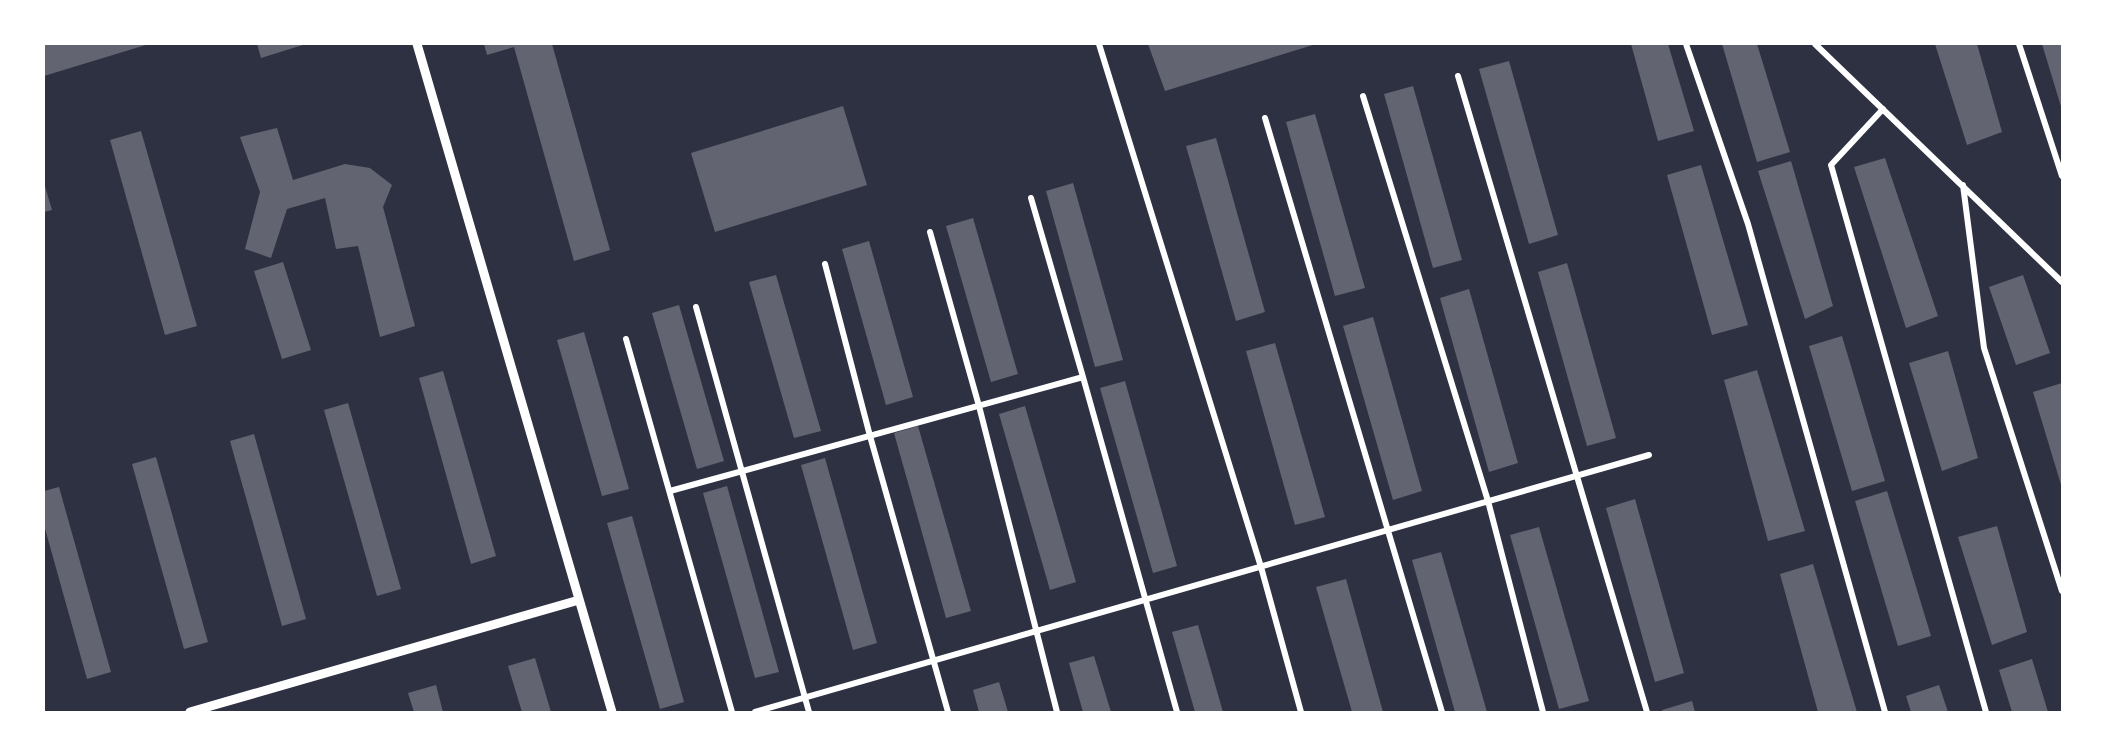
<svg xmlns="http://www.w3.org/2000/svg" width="2106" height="756" font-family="Barlow,sans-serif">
  <rect width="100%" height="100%" fill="#2d3142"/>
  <path fill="#626471" d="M44,44H149L44,76Z
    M257,44H306L261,58Z
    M484,44H552L610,250L574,261L514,47L487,55Z
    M1148,44H1316L1165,91Z
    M1631,44H1668L1694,131L1658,141Z
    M1722,44H1757L1790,152L1757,162Z
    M1935,44H1977L2002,132L1967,145Z
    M2042,44H2062V110Z
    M1509,61L1558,235L1529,244L1479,69Z
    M1413,86L1462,260L1433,268L1384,94Z
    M843,106L867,185L715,232L691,153Z
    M1315,114L1365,288L1335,296L1286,122Z
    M277,128L293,180L345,164L370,168L392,185L383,207L415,326L380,337L358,246L336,249L325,198L287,209L271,258L245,249L260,192L240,137Z
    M141,131L197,326L165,335L110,140Z
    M1216,138L1265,312L1236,321L1186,146Z
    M1885,158L1938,316L1906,328L1854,167Z
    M1791,161L1833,306L1805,319L1758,171Z
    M1701,165L1748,325L1712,335L1667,175Z
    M44,183L52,210L44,212Z
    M1073,183L1123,360L1095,367L1046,191Z
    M973,218L1018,374L991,382L946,226Z
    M869,241L913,397L886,405L842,249Z
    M283,262L311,350L282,359L254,271Z
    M1567,263L1616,438L1587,446L1538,272Z
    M776,275L821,431L794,438L749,282Z
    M2023,275L2050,353L2016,365L1989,287Z
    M1469,289L1518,463L1489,472L1440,298Z
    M679,305L724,461L697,469L652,313Z
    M1373,317L1422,491L1393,500L1343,326Z
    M584,332L629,489L602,496L557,340Z
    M1842,336L1885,481L1852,491L1809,346Z
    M1275,343L1325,517L1295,525L1246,351Z
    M1948,351L1978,458L1942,471L1909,363Z
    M1757,370L1805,531L1768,541L1724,380Z
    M443,371L496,556L471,564L419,378Z
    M1125,381L1177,566L1153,573L1100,388Z
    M2062,383V488L2033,392Z
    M348,403L401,589L377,596L324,410Z
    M1025,406L1076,582L1050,590L999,414Z
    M918,426L971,611L946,618L894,433Z
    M254,434L306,619L282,626L230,441Z
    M156,457L208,642L184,649L132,464Z
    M825,458L877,643L853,650L801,465Z
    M727,486L779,672L755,678L703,493Z
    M59,487L111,672L87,679L44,525V491Z
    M1887,491L1931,636L1898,646L1855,501Z
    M1635,499L1684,673L1655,682L1606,508Z
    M632,516L684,702L660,709L607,523Z
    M1997,526L2027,632L1992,645L1958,537Z
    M1539,527L1589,701L1559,709L1510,535Z
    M1441,552L1487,712H1455L1412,560Z
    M1813,564L1857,712H1818L1780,574Z
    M1346,579L1383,712H1352L1316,587Z
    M1198,625L1223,712H1195L1172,632Z
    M1094,656L1111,712H1083L1069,663Z
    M535,658L551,712H522L508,666Z
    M2032,659L2048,712H2012L1999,670Z
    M999,682L1008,712H979L973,690Z
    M436,685L443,712H414L408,693Z
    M1939,685L1948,712H1911L1906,696Z
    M1692,701L1695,712H1663L1662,710Z"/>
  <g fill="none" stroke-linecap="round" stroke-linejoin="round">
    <path stroke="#fff" stroke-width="6" d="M1099,44L1261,567L1301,712
      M1686,44L1748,224L1885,712
      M1815,44L2062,282
      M2019,44L2062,176
      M1458,76L1647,712
      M1363,96L1488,501L1543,712
      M1883,109L1831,165L1986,712
      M1265,118L1442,712
      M1963,185L1984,348L2062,591
      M1031,198L1083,377L1177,712
      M930,232L979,406L1057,712
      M825,264L870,436L948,712
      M696,307L809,712
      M626,339L732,712
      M670,491L1083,377
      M755,712L1649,455"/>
    <path stroke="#fff" stroke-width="9" d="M417,44L612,712
      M190,712L579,600"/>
  </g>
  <rect width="2106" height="756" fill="none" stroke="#ffffff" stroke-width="90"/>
</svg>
